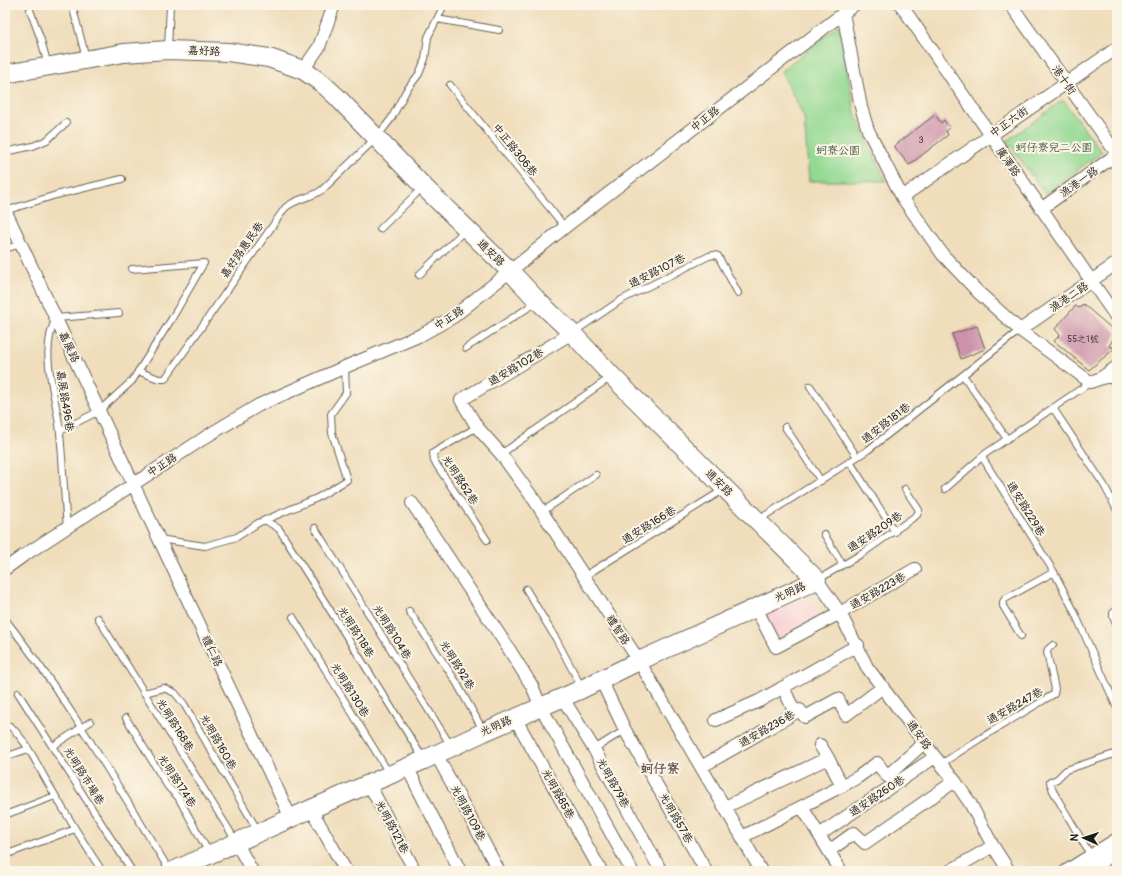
<svg xmlns="http://www.w3.org/2000/svg" width="1122" height="876" font-family="Pangolin,'LXGW WenKai TC',sans-serif">
  <rect width="100%" height="100%" fill="#fcf5e5"/>
  <filter id="ink" filterUnits="userSpaceOnUse"><feTurbulence type="fractalNoise" baseFrequency=".025" numOctaves="2"/><feDisplacementMap in="SourceGraphic" scale="8" xChannelSelector="R" yChannelSelector="G"/><feConvolveMatrix kernelMatrix="1 2 1 2 8 2 1 2 1" color-interpolation-filters="sRGB"/></filter>
  <filter id="wash" filterUnits="userSpaceOnUse"><feTurbulence type="fractalNoise" baseFrequency=".012" numOctaves="4" result="noise"/><feDisplacementMap in="SourceGraphic" scale="16" xChannelSelector="R" yChannelSelector="G"/><feGaussianBlur stdDeviation="0.9" result="paint"/><feColorMatrix in="noise" values="0 0 0 0 0 0 0 0 0 0 0 0 0 0 0 0 0 1.4 0 .05"/><feComposite in="paint" operator="in"/></filter>
  <g filter="url(#wash)">
    <rect width="100%" height="100%" fill="#efddbb"/>
    <path fill="#f6cfd6" d="M808,590L820,618L775,639L763,611Z"/>
    <path fill="#93d993" stroke="#587a58" d="M839,25L855,113L886,181H809L804,117L781,71Z
      M1063,100L1102,152L1045,194L1007,141Z"/>
    <g id="blocks">
      <path fill="#cb92a9" d="M935,115L941,123L944,120L950,128L946,131L948,135L909,165L894,146Z
        M1083,304L1117,333L1109,346L1115,348L1089,370L1054,341L1060,335L1055,329L1075,306L1079,308Z
        M977,326L985,349L961,359L952,334Z"/>
    </g>
  </g>
  <g filter="url(#ink)">
    <use href="#blocks" fill-opacity="0" stroke="#666054" stroke-width="1"/>
    <g fill="none" stroke-linecap="round" stroke-linejoin="round">
      <defs>
        <path id="lane" d="M72,5L86,58
          M30,10L41,40L48,65
          M437,19L499,30
          M168,48L170,5
          M450,85L565,227
          M5,152L33,146L47,140L66,123
          M5,211L56,195L122,179
          M380,229L422,188
          M5,249L21,244
          M132,269L204,263
          M419,275L465,230
          M574,332L621,300L709,256L714,255L718,256L738,293
          M466,348L537,302
          M138,371L159,379H165L285,208C296,198 309,199 322,190L377,137L391,119L406,91L419,74L425,59L428,37L444,5
          M963,375L1007,439
          M1100,375L1117,363
          M810,386L857,457
          M1053,408L1104,485L1117,510
          M477,427L433,453L434,461L487,540
          M785,427L821,481
          M60,431L99,411L132,381L171,320L204,263
          M501,454L611,377
          M982,457L1054,572L1074,611L1117,708
          M850,462L895,532
          M945,489L985,454L1091,382
          M542,512L596,475
          M265,520L279,529L423,758
          M758,520L868,450L1020,330
          M67,527C64,496 63,464 60,433C57,396 38,354 56,318L119,313
          M315,528L451,746
          M824,534L843,565
          M159,539L205,546L237,537L258,523L317,498L347,480L332,433L331,414L346,393L345,367
          M583,577L723,490
          M819,579L863,553L917,515L919,510L905,489
          M526,589L556,639L582,688
          M1117,610L1113,613V617L1117,626
          M409,611L455,680L483,730
          M293,617L389,773
          M98,618L236,841
          M5,619C67,698 117,785 170,871
          M1021,636L1003,606V602L1005,599L1054,572
          M18,693L132,871
          M144,693L164,688L175,693L184,704L258,831
          M126,718L168,787L178,797L209,853
          M5,726H10C27,741 37,765 49,785C66,814 83,842 102,871
          M53,746L90,722
          M594,749L625,730
          M5,757L28,749
          M941,764L981,738L1054,694L1055,689L1047,652L1048,649L1053,645
          M5,815L55,796
          M5,855L75,829
          M1091,856L1053,791L1050,782L1057,779L1066,770L1117,753"/>
        <path id="street" d="M901,5L1117,318
          M1011,5L1117,154
          M843,13L861,107L868,130L902,197L943,255L978,292L1020,330L1090,382L1108,376L1117,379
          M303,70L319,47L334,5
          M902,197L1117,48
          M1041,209L1117,154
          M5,210L159,539L291,818
          M1020,330L1117,263
          M572,333L461,400L477,427L501,454L535,501L639,661L742,837L761,871
          M412,503L507,646L532,686L541,707L632,871
          M5,569L23,556L212,433L259,405L345,367L421,335L453,317L565,227L854,5
          M817,580L840,613L867,667L935,757L955,781L970,803L993,846L1009,871
          M756,608L776,647L840,613L915,569
          M601,680L625,730L706,871
          M783,687L795,713
          M562,697L594,749L661,871
          M515,718L601,871
          M716,720L759,701L858,645
          M820,745L828,758
          M436,754L499,871
          M407,767L460,871
          M701,767L800,710L805,717L838,699L846,715L883,687
          M369,784L415,871
          M725,807L828,758L842,786
          M802,807L841,871
          M311,809L346,871
          M819,835L935,757
          M742,837L842,786L858,777L877,763L887,776L925,742
          M236,842L252,871
          M829,851L854,833L865,843L955,781
          M950,871L993,846
          M1066,871L1117,839
          M1087,871L1117,852"/>
        <path id="secondary" d="M5,74L124,53L168,50L228,52L269,58L303,70L323,84L337,97L424,187L511,272L538,301L572,333L612,376L817,580L639,661L582,689L484,732L424,760L311,809L173,871"/>
      </defs>
      <use href="#lane" stroke="#666054" stroke-width="8"/>
      <use href="#street" stroke="#666054" stroke-width="14"/>
      <use href="#secondary" stroke="#666054" stroke-width="20"/>
      <use href="#lane" stroke="#fff" stroke-width="6"/>
      <use href="#street" stroke="#fff" stroke-width="12"/>
      <use href="#secondary" stroke="#fff" stroke-width="18"/>
    </g>
  </g>
  <g text-anchor="middle" dominant-baseline="central" stroke-width="4" stroke-linejoin="round" paint-order="stroke">
    <g font-size="9" fill="#483a3f">
      <text x="921" y="140">3</text>
      <text x="1083" y="339">55之1號</text>
    </g>
    <g font-size="11" fill="#1c1c1c" stroke="#fcf5e5">
      <text transform="translate(204 51) rotate(2)">嘉好路</text>
      <text transform="translate(1064 80) rotate(55)">港十街</text>
      <text transform="translate(705 119) rotate(-38)">中正路</text>
      <text transform="translate(1009 122) rotate(-35)">中正六街</text>
      <text transform="translate(515 150) rotate(51)">中正路306巷</text>
      <text transform="translate(1008 162) rotate(55)">廣澤路</text>
      <text transform="translate(1079 182) rotate(-35)">漁港一路</text>
      <text transform="translate(242 250) rotate(-55)">嘉好路惠民巷</text>
      <text transform="translate(491 253) rotate(44)">通安路</text>
      <text transform="translate(657 271) rotate(-27)">通安路107巷</text>
      <text transform="translate(1069 297) rotate(-34)">漁港二路</text>
      <text transform="translate(449 318) rotate(-33)">中正路</text>
      <text transform="translate(69 347) rotate(65)">嘉展路</text>
      <text transform="translate(516 367) rotate(-31)">通安路102巷</text>
      <text transform="translate(65 401) rotate(81)">嘉展路496巷</text>
      <text transform="translate(886 423) rotate(-38)">通安路181巷</text>
      <text transform="translate(162 465) rotate(-33)">中正路</text>
      <text transform="translate(460 480) rotate(57)">光明路62巷</text>
      <text transform="translate(719 483) rotate(45)">通安路</text>
      <text transform="translate(1026 509) rotate(58)">通安路229巷</text>
      <text transform="translate(649 525) rotate(-32)">通安路166巷</text>
      <text transform="translate(875 532) rotate(-34)">通安路209巷</text>
      <text transform="translate(878 591) rotate(-30)">通安路223巷</text>
      <text transform="translate(790 592) rotate(-24)">光明路</text>
      <text transform="translate(618 630) rotate(57)">禮智路</text>
      <text transform="translate(356 632) rotate(58)">光明路118巷</text>
      <text transform="translate(392 632) rotate(58)">光明路104巷</text>
      <text transform="translate(212 651) rotate(65)">禮仁路</text>
      <text transform="translate(457 665) rotate(58)">光明路92巷</text>
      <text transform="translate(350 690) rotate(58)">光明路130巷</text>
      <text transform="translate(1015 706) rotate(-30)">通安路247巷</text>
      <text transform="translate(175 725) rotate(58)">光明路168巷</text>
      <text transform="translate(496 726) rotate(-24)">光明路</text>
      <text transform="translate(767 729) rotate(-30)">通安路236巷</text>
      <text transform="translate(919 735) rotate(54)">通安路</text>
      <text transform="translate(218 742) rotate(60)">光明路160巷</text>
      <text transform="translate(84 776) rotate(58)">光明路市場巷</text>
      <text transform="translate(177 781) rotate(57)">光明路174巷</text>
      <text transform="translate(613 783) rotate(61)">光明路79巷</text>
      <text transform="translate(558 794) rotate(61)">光明路85巷</text>
      <text transform="translate(877 796) rotate(-34)">通安路260巷</text>
      <text transform="translate(468 813) rotate(62)">光明路109巷</text>
      <text transform="translate(676 818) rotate(60)">光明路57巷</text>
      <text transform="translate(392 827) rotate(62)">光明路121巷</text>
    </g>
    <g font-size="11" fill="#465e46" stroke="#fcf5e5">
      <text x="1054" y="147">蚵仔寮兒二公園</text>
      <text x="838" y="150">蚵寮公園</text>
    </g>
    <g font-size="13" font-weight="bold" fill="#59454d" stroke="#fcf5e5">
      <text x="660" y="769">蚵仔寮</text>
    </g>
  </g>
  <rect width="1122" height="876" fill="none" stroke="#fcf5e5" stroke-width="20"/>
  <g transform="translate(1084 838) rotate(273)" stroke="#fcf5e5" stroke-width="3" paint-order="stroke">
  <path d="M0-3L7 15L0 10L-7 15Z" fill="#1c1c1c"/>
  <text y="-6" font-size="11" font-weight="bold" text-anchor="middle" fill="#1c1c1c">N</text>
  </g>
</svg>
